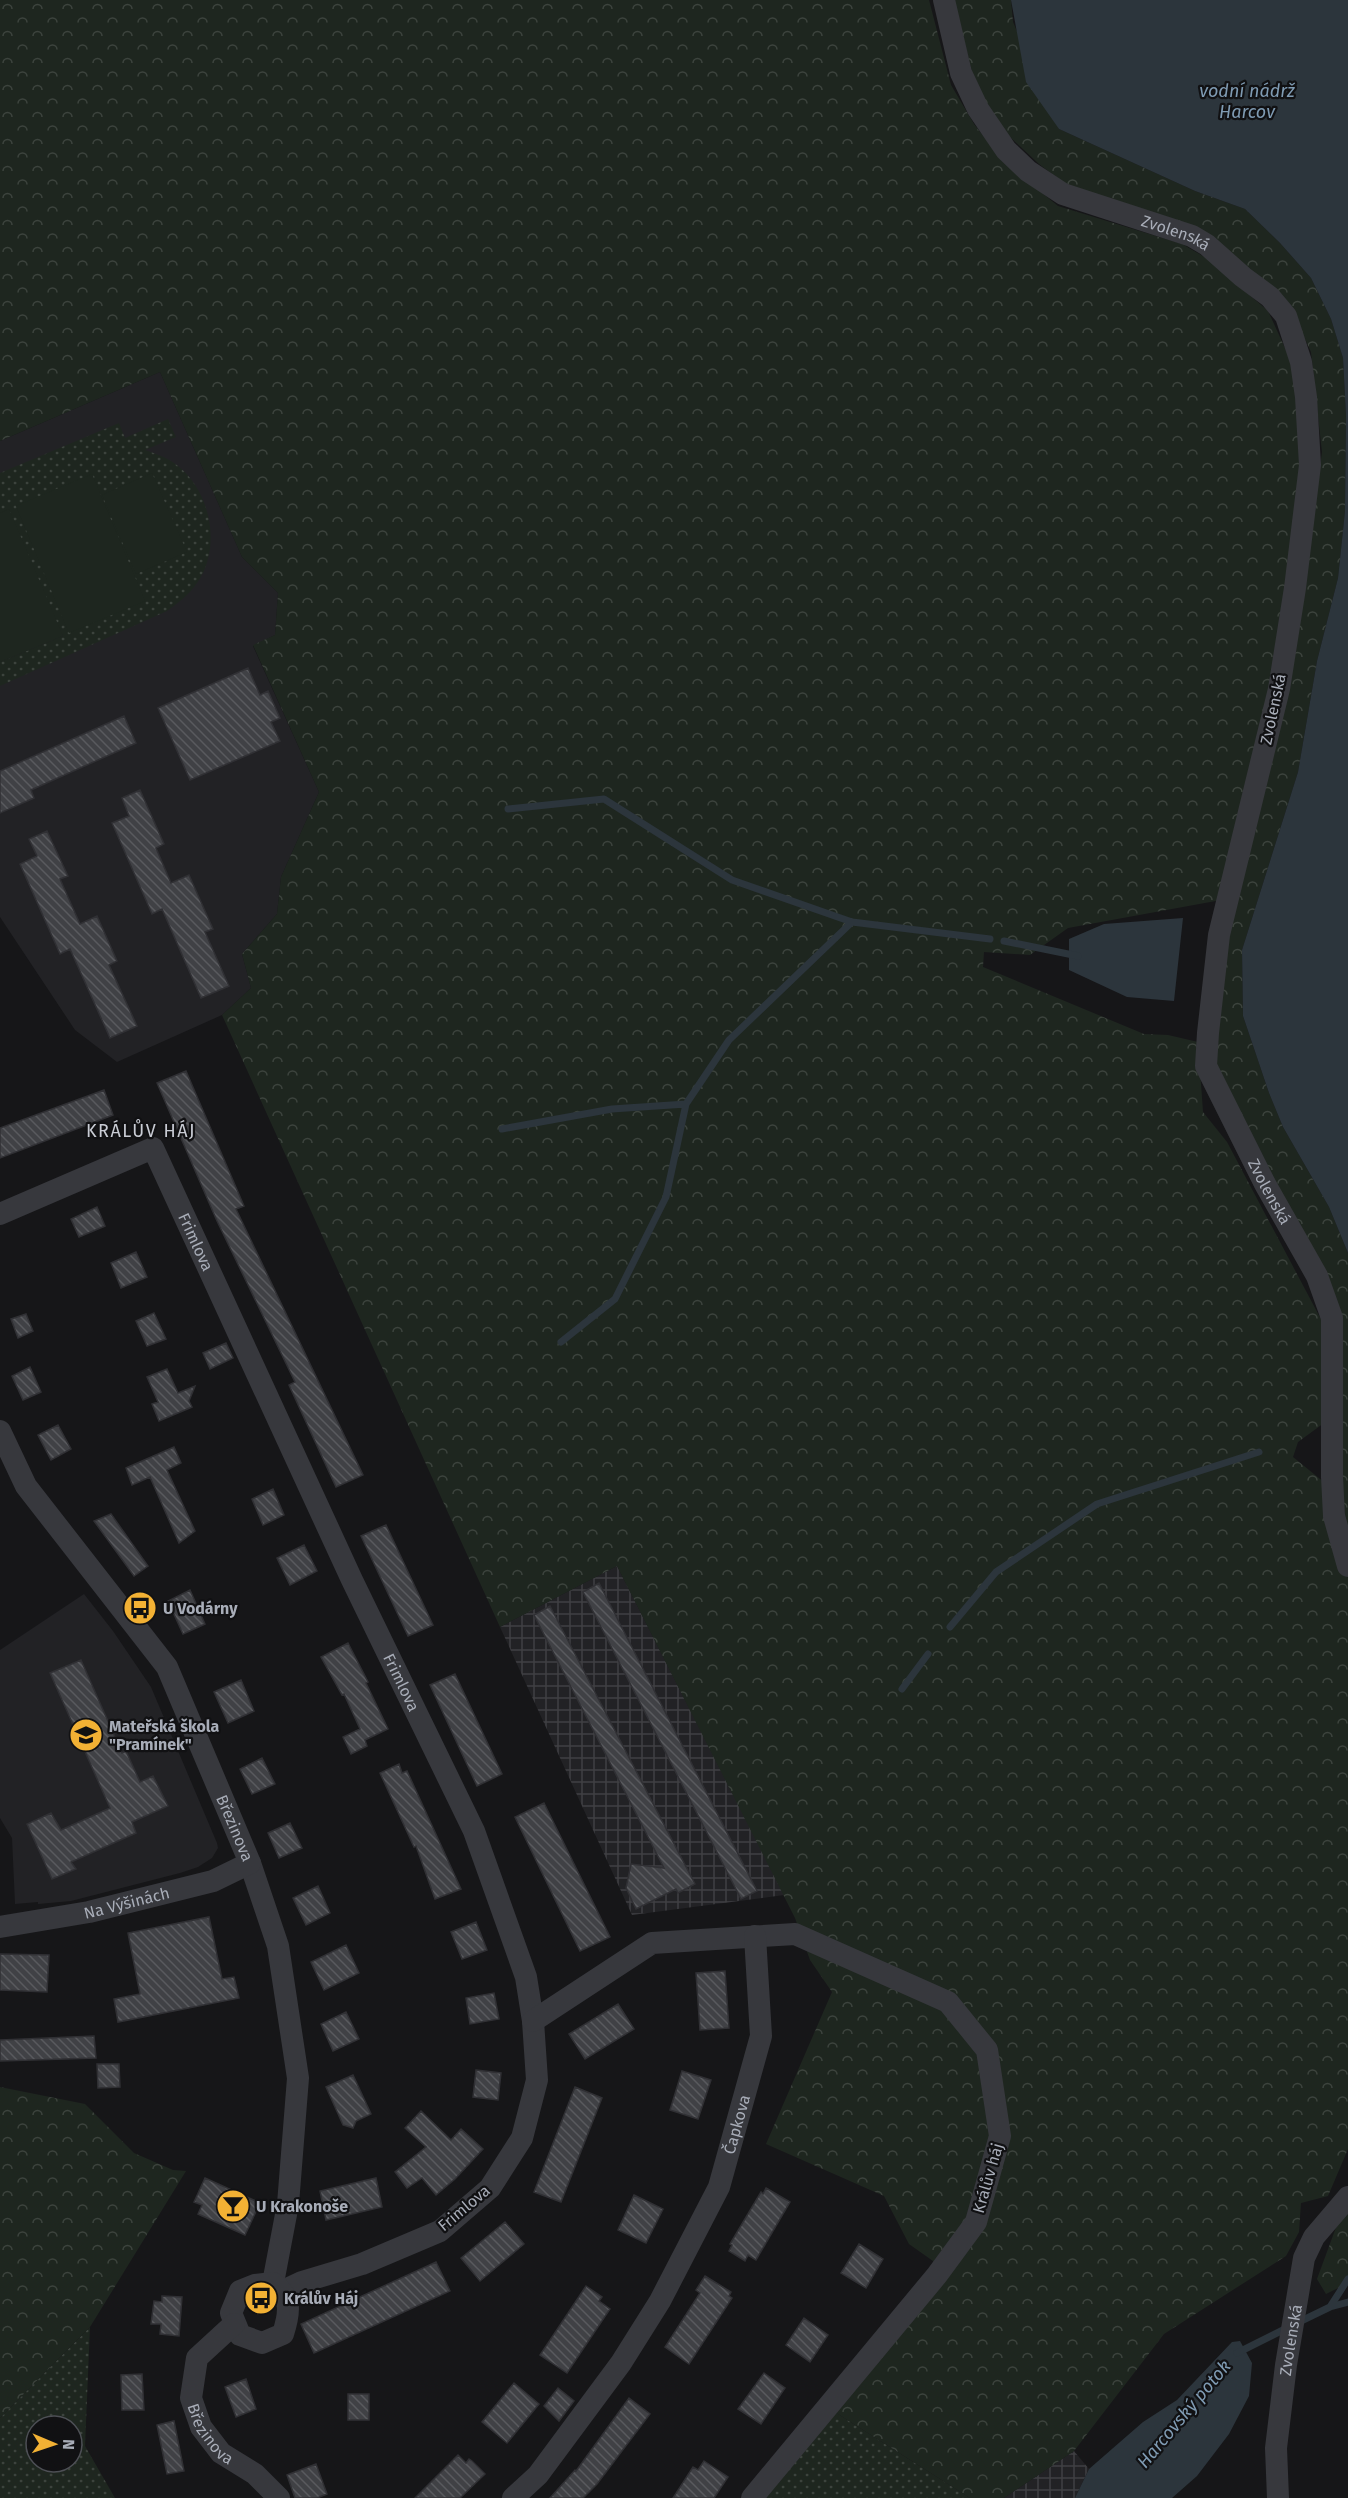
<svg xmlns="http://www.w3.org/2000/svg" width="1348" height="2498" font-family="'Fira Sans',sans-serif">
  <defs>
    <pattern id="industrial-grid" width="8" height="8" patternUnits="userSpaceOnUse" patternTransform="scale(1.5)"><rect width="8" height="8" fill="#222225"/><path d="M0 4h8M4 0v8" fill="none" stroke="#3f3f43"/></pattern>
    <pattern id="grass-dots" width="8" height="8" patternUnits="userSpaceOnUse" patternTransform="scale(1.5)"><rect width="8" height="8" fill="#1e261f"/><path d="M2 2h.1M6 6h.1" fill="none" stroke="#3c433d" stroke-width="1.8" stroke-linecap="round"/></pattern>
    <pattern id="forest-crowns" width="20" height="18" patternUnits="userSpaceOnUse" patternTransform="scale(1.5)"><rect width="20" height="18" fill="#1e261f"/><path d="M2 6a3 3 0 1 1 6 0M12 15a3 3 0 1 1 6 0" fill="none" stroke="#3c433d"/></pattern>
    <pattern id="building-back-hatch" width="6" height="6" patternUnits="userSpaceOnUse" patternTransform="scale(1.5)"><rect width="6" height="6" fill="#404145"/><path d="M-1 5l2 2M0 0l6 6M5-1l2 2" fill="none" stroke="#595a5e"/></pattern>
  </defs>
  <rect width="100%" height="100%" fill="#161618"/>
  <path fill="#222225" d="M160,372L242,557L278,593L275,635L253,646L319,792L281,877L277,914L242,954L251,988L222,1015L117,1062L75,1030L0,917V441Z
    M84,1594L113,1631L151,1687L217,1843L218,1848L212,1858L198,1867L180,1873L71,1901L38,1904V1902L15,1904L12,1838L0,1818V1650Z"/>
  <path fill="url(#industrial-grid)" d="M617,1566L784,1895L632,1915L500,1627Z
    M1074,2451L1089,2469L1075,2498H1004Z"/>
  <path fill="url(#grass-dots)" fill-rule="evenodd" d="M168,419L176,437L145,450C156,454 169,458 178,466C211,492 222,548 197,583C189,595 178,603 167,611L0,686V662L63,636L0,513V473L119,423L125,438Z
    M90,2327L85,2446L115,2498H0V2418ZM36,2426H72V2462H36Z
    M827,2407L970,2498H752Z"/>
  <path fill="url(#forest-crowns)" d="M0,0H929L951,85L974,124L1003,161L1058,206L1182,244L1208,259L1268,311L1296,372L1302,463L1287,608L1221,900L1068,928L1030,955L984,952L983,967L1144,1034L1168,1035L1198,1042L1203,1112L1227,1142L1324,1325V1423L1298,1442L1293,1457L1325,1483L1340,1560L1348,1578V2149L1328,2196L1301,2203L1299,2232L1286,2256L1164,2334L1074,2451L1004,2498H970L827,2407L937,2274L933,2261L909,2244L884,2196L766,2144L832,1992L810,1960L795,1918L617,1566L500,1627L222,1015L251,988L242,954L277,914L281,877L319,792L253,645L275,635L278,593L242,557L160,372L0,441Z
    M954,0H1011L1013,22L1059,129L1195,191L1245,209L1280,243L1311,278L1331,319L1343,358L1346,416L1345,511L1338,578L1317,661L1298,772L1242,950L1243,1016L1269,1093L1283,1127L1329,1207L1348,1253V1535L1340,1481L1341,1332L1213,1062L1227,937L1308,557L1322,452L1311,352L1293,313L1277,291L1072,189L1039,164L1009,136L976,88Z
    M0,2087L85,2104L134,2153L173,2170L186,2171L90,2327L0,2418Z
    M1348,2211V2283L1326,2294L1317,2279L1338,2222Z"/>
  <path fill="#1e261f" d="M152,473L187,552L136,574L102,495Z
    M92,474L145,601L69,633L16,506Z
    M9,509L63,636L0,662V513Z"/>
  <path fill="#2c353c" d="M1011,0H1348V1253L1329,1207L1283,1127L1269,1093L1243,1016L1242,950L1298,772L1317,661L1338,578L1345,511L1346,416L1343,358L1331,319L1311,278L1280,243L1245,209L1195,191L1059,129L1026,82Z
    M1183,918L1174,1001L1127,997L1069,970V939L1104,924Z
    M1240,2341L1252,2363L1249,2396L1229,2434L1197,2476L1172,2498H1075L1089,2469L1143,2422L1177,2400L1232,2342Z"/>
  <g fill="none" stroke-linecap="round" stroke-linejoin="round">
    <path stroke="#2c353c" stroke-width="7" d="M508,809L604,799L732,880L852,922L990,939
      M1004,941L1078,956
      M502,1129L612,1109L686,1104L729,1040L852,922
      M561,1342L615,1299L666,1197L686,1104
      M950,1627L996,1572L1097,1504L1259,1452
      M902,1689L928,1654
      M1330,2307L1348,2302
      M1299,2322L1330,2307L1348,2279
      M1237,2353L1289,2327"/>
  </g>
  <path fill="url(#building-back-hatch)" stroke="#303034" stroke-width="1.5" d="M248,668L260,695L268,691L280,718L271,722L280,741L190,780L158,708Z
    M124,716L136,743L31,790L34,798L0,813V771Z
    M140,790L164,844L156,848L171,883L189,875L213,929L205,932L229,986L201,998L162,909L152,914L112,823L129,816L122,798Z
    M47,831L68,876L60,879L80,924L97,916L117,961L109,965L137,1026L110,1038L70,949L60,954L20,864L37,856L29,839Z
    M186,1071L244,1206L236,1209L363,1475L336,1487L289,1385L295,1382L217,1221L157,1083Z
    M104,1090L113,1115L0,1158V1128Z
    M97,1207L105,1226L79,1237L71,1219Z
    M136,1252L147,1277L121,1288L111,1263Z
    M154,1313L166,1339L147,1346L136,1321Z
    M26,1314L33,1331L18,1338L11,1319Z
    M226,1343L233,1358L210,1369L203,1353Z
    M30,1367L41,1392L23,1400L12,1376Z
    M167,1369L178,1393L195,1386L189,1401L192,1407L159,1421L152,1404L158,1402L147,1377Z
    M58,1425L71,1449L51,1460L38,1435Z
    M174,1447L181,1463L167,1470L195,1531L179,1543L150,1477L132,1485L126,1468Z
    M273,1489L284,1515L263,1525L252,1499Z
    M111,1514L148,1566L134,1576L94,1521Z
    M386,1525L433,1625L408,1636L361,1536Z
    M304,1545L317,1571L290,1585L277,1558Z
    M599,1583L757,1891L741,1899L583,1592Z
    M190,1590L205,1624L183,1634L168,1601Z
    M550,1606L695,1884L678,1893L676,1889L636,1909L626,1888L631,1864L664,1868L534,1615Z
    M348,1643L368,1682L366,1683L388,1729L365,1740L367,1746L351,1754L343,1737L360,1729L344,1694L342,1695L321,1657Z
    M81,1660L122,1753L126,1751L140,1782L153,1776L168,1806L132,1822L136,1833L71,1862L76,1869L52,1879L27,1824L51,1813L61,1830L110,1808L50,1673Z
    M455,1674L502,1774L477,1786L430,1685Z
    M241,1680L254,1711L228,1723L214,1692Z
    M262,1758L275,1784L252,1794L240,1769Z
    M399,1764L402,1773L407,1771L461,1889L435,1899L416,1846L414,1847L380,1773Z
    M544,1803L610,1937L580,1951L515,1817Z
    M290,1823L302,1848L279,1858L268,1833Z
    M318,1886L330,1913L306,1925L293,1898Z
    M209,1917L222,1979L234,1977L239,1998L118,2022L114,1999L140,1994L128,1933Z
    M476,1922L487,1950L462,1959L451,1932Z
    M346,1945L359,1973L324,1990L311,1962Z
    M0,1954L49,1955L47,1992L0,1990Z
    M725,1971L729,2028L700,2030L696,1973Z
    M494,1993L499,2019L470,2024L466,1998Z
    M618,2004L634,2029L585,2059L569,2034Z
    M346,2012L359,2039L333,2051L321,2024Z
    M94,2036L96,2058L0,2061V2040Z
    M97,2064H119L120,2087L98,2088Z
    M476,2070L501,2073L498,2100L473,2097Z
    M682,2071L711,2080L698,2119L670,2110Z
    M353,2075L371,2114L356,2121L353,2128L343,2125L326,2087Z
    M575,2087L602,2098L561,2202L534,2192Z
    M421,2111L451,2140L461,2129L483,2149L455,2179L436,2195L422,2178L407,2188L395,2172L426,2147L405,2128Z
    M205,2178L260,2203L245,2235L198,2214L202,2205L194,2202Z
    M376,2178L382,2207L326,2220L320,2191Z
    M766,2188L790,2202L756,2260L748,2255L745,2261L729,2251L732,2245L730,2244L761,2192L763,2194Z
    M634,2195L663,2209L646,2243L618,2230Z
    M505,2222L524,2244L480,2281L461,2258Z
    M859,2244L883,2259L866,2288L841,2273Z
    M436,2262L450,2291L314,2353L301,2324Z
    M705,2276L731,2292L729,2296L732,2298L689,2364L665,2347L700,2293L696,2290Z
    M586,2286L602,2297L599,2301L610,2309L567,2373L540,2355Z
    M162,2296L182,2297L179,2336L160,2334L161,2324H151L154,2301L162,2302Z
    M804,2318L828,2335L810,2362L786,2345Z
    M764,2373L785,2388L761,2424L738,2409Z
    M142,2374L144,2410H122L121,2375Z
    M246,2379L256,2409L236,2417L225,2387Z
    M514,2383L539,2404L507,2443L482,2422Z
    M558,2388L574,2401L559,2421L544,2406Z
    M348,2394H369V2420H348Z
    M629,2398L650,2414L597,2484L583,2498H550L575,2470L576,2471Z
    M174,2421L184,2471L167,2474L157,2425Z
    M458,2455L466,2463L469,2459L472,2461L485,2474L460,2498H415Z
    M704,2461L728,2477L714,2498H673L693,2467L698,2470Z
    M316,2464L327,2494L317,2498H295L287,2475Z"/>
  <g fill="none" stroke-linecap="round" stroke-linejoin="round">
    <g stroke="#37383d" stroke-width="22">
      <path id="s1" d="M944,0L961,73L978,109L1006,150L1028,171L1063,194L1192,236L1207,245L1243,277L1270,297L1286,316L1301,362L1306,397L1310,465L1295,588L1279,689L1219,935L1208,1033L1206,1066L1265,1184L1317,1276L1332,1318V1477L1334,1516L1348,1566"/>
      <path id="s2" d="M0,1214L153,1148L352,1580L474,1831L526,1977L533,2021L537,2080L522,2138L490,2188L440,2231L362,2264L302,2282L283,2291"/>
      <path id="s3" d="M0,1431L26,1486L167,1667L250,1863L278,1946L298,2078L288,2204L273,2283"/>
      <path id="s4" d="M0,1927L89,1912L213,1881L250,1863"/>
      <path d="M533,2021L652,1943L795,1934L948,2002L987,2050L1000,2136L976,2222L937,2275L752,2498"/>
      <path d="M273,2283C292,2298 290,2312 283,2334L262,2343L240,2335L231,2313L240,2291L255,2285Z"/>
      <path id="s5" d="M234,2324L197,2358L191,2398L201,2427L221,2453L255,2474L279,2498"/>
      <path id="s6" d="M513,2498L538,2475L621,2363L660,2301L719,2187L761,2036L755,1936"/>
      <path id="s7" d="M1278,2498L1276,2448L1286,2365L1304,2258L1314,2237L1348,2197"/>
    </g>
  </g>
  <defs>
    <symbol id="bus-disc" viewBox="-11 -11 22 22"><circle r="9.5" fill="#f2b134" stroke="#111113"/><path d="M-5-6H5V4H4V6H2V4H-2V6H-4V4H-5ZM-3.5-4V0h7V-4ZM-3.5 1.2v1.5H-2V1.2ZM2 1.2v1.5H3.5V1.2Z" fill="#111"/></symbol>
    <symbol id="school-disc" viewBox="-11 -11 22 22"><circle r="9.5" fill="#f2b134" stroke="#111113"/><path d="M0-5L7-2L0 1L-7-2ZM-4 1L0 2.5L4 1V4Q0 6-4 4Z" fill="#111"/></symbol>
    <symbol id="bar-disc" viewBox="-11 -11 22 22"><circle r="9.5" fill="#f2b134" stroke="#111113"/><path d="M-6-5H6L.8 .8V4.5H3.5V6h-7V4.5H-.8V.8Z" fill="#111"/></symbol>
  </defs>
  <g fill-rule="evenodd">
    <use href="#bus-disc" x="121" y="1589" width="38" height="38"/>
    <use href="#school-disc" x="67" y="1716" width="38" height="38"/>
    <use href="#bar-disc" x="214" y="2187" width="38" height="38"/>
    <use href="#bus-disc" x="242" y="2279" width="38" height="38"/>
  </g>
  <g text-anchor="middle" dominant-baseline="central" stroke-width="4.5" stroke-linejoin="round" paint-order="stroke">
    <g font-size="16" fill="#a8adb8" stroke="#111113">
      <text stroke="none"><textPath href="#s1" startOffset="356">Zvolenská</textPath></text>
      <text transform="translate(1273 709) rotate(-78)">Zvolenská</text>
      <text stroke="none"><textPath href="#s1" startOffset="1400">Zvolenská</textPath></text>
      <text stroke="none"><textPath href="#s2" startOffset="270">Frimlova</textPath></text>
      <text stroke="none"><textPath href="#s2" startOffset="756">Frimlova</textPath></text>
      <text stroke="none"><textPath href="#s3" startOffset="465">Březinova</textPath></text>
      <text stroke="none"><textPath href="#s4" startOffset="129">Na Výšinách</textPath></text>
      <text stroke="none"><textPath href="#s6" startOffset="440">Čapkova</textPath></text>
      <text transform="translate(988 2178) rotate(-74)">Králův háj</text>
      <text transform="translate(464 2208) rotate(-40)">Frimlova</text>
      <text stroke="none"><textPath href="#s7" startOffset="159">Zvolenská</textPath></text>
      <text stroke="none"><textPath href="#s5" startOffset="132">Březinova</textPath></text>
    </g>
    <g font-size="16" font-weight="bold" fill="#a8adb8" stroke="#111113" text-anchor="start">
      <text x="163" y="1608">U Vodárny</text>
      <text x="109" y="1726">Mateřská škola<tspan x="109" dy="18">"Pramínek"</tspan></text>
      <text x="256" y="2206">U Krakonoše</text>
      <text x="284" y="2298">Králův Háj</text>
    </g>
    <g font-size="18" font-style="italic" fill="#7f9bb3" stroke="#111113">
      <text x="1247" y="91">vodní nádrž<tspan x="1247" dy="21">Harcov</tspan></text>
      <text transform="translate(1184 2414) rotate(-50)">Harcovský potok</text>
    </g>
    <g font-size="18" letter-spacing="1.5" fill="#c9ccd4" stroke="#111113">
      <text x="141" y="1131">KRÁLŮV HÁJ</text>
    </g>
  </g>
  <g transform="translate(54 2444) rotate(92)"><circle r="28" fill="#111113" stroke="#4d4f55" stroke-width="1.5"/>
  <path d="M0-4.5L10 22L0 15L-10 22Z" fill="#f2b134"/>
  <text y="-9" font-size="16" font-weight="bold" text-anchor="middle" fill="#a8adb8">N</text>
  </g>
</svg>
